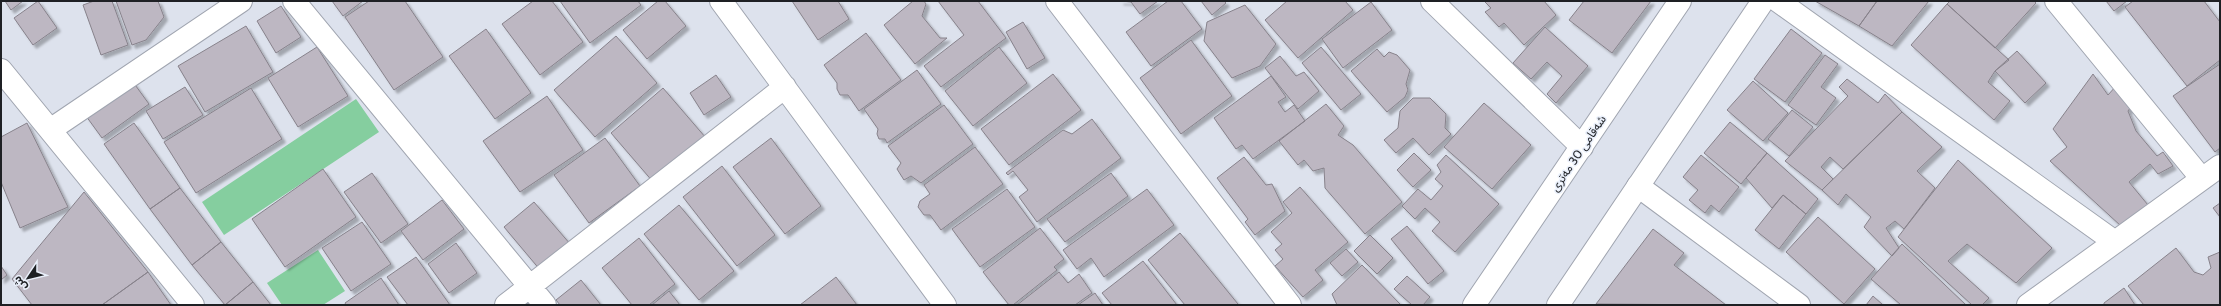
<svg xmlns="http://www.w3.org/2000/svg" width="2221" height="306" font-family="Cabin,'Noto Sans Arabic',sans-serif">
  <defs>
    <filter id="shadow"><feDropShadow dx="3.5" dy="3.5" stdDeviation="1" flood-color="#0004"/></filter>
  </defs>
  <rect width="100%" height="100%" fill="#dde2ed"/>
  <path fill="#85ce9f" d="M356,99L379,132L224,235L202,202Z
    M318,250L345,291L323,305H282L267,283Z"/>
  <path fill="#bdb7c2" stroke="#87828b" filter="url(#shadow)" d="M5,1H23L11,10Z
    M38,1L57,28L33,45L14,18Z
    M94,1H112L128,45L101,55L83,5Z
    M116,1H158L164,17L146,40L132,45Z
    M332,1H363L343,16Z
    M369,1H405L443,57L394,90L345,17Z
    M533,1H552L583,42L540,75L502,24Z
    M560,1H638L641,5L590,43Z
    M658,1H665L686,26L647,59L623,30Z
    M792,1H838L849,19L818,40Z
    M913,1H924L926,4L922,16L940,38H947L915,64L884,25Z
    M938,1H978L1006,38L941,87L924,66L964,35Z
    M1120,1H1158L1140,14L1131,2Z
    M1168,1H1181L1202,29L1151,66L1126,32Z
    M1201,1H1224L1226,3L1212,15Z
    M1287,1H1345L1353,10L1298,58L1265,20Z
    M1484,1H1544L1556,15L1524,45L1504,23L1499,27L1485,12L1491,8Z
    M1584,1H1651L1612,53L1569,20Z
    M1815,1H1877L1859,26Z
    M1877,1H1929L1892,46L1859,26Z
    M1950,1H2034L2036,3L1995,48L1947,4Z
    M2106,1H2127L2114,11Z
    M2133,1H2204L2220,22V60L2187,86L2125,7Z
    M1371,2L1392,30L1343,68L1322,39Z
    M1947,4L2009,60L1995,71L1988,82L2010,101L1994,120L1911,45Z
    M1245,5L1276,44L1260,66L1232,78L1204,41L1207,22Z
    M281,6L301,37L276,53L257,21Z
    M1023,22L1045,58L1027,69L1006,32Z
    M246,26L273,72L205,112L178,66Z
    M1545,27L1588,66L1556,103L1547,94L1562,76L1547,62L1531,79L1513,63Z
    M486,29L531,93L495,119L449,56Z
    M1791,29L1822,53L1785,102L1754,79Z
    M866,33L901,80L859,111L848,95H840L837,89V83L824,65Z
    M616,36L657,83L595,137L554,90Z
    M1191,40L1232,96L1181,134L1140,78Z
    M317,47L348,96L298,127L268,78Z
    M999,47L1027,83L973,126L945,91Z
    M1321,47L1361,94L1341,110L1302,63Z
    M1377,49L1384,57L1389,52L1397,55L1410,70L1406,84L1408,90L1405,97L1387,112L1351,71Z
    M2017,51L2046,83L2025,103L1995,71Z
    M1825,55L1838,64L1821,87L1836,98L1816,125L1788,105Z
    M1280,56L1296,76L1304,72L1319,91L1298,109L1265,68Z
    M2220,64V148L2215,152L2173,96Z
    M917,70L941,104L887,143L885,139H879L877,134L878,129L864,109Z
    M1053,74L1081,110L1009,165L981,129Z
    M2093,74L2108,95L2116,86L2133,104L2128,111L2136,131L2157,156L2163,152L2173,166L2158,174L2150,164L2129,182L2148,205L2121,226L2050,161L2067,147L2053,129Z
    M716,75L731,97L704,115L690,93Z
    M1271,76L1286,97L1278,102L1285,112L1294,105L1305,121L1253,159L1242,145L1236,149L1214,118Z
    M1847,79L1878,103L1885,94L1902,112L1843,169L1830,157L1821,167L1833,179L1822,190L1785,161L1848,96L1839,87Z
    M1753,81L1788,113L1763,141L1727,110Z
    M133,82L149,104L102,138L86,116Z
    M185,87L203,115L163,139L146,111Z
    M251,88L282,139L196,193L164,142Z
    M663,88L706,138L654,183L611,133Z
    M547,96L583,150L520,192L483,141Z
    M1413,98H1430L1446,114L1445,128L1451,134L1429,155L1413,138L1396,153L1384,140L1398,128L1400,111Z
    M1484,103L1531,145L1492,189L1444,147Z
    M1326,104L1344,126L1338,135L1353,145L1402,202L1365,234L1325,188L1324,168L1313,171L1304,160L1298,165L1279,141Z
    M944,105L973,144L921,183L911,176L904,180L897,169L901,163L888,146Z
    M1792,110L1813,127L1789,156L1768,139Z
    M1902,112L1942,147L1917,171L1935,188L1904,229L1895,221L1886,228L1899,248L1892,256L1864,227L1871,217L1846,194L1838,205L1822,190Z
    M1092,119L1121,158L1037,222L1019,197L1028,190L1013,171L1008,175L1006,173L1063,130L1072,134Z
    M1730,122L1767,153L1741,184L1704,153Z
    M27,123L68,207L20,228L1,182V137Z
    M134,123L180,188L150,209L104,144Z
    M605,138L640,186L589,223L554,175Z
    M771,138L821,206L785,234L733,167Z
    M975,147L1003,184L941,230L930,215H924L918,207L920,201L930,194L924,185Z
    M1414,153L1431,170L1413,187L1397,170Z
    M1767,153L1818,199L1806,214L1783,195L1772,208L1746,178Z
    M1446,155L1499,204L1455,252L1432,231L1440,222L1425,208L1415,219L1402,206L1418,189L1431,200L1443,186L1435,179L1441,172L1437,165Z
    M1701,155L1739,187L1719,212L1711,205L1705,213L1689,200L1698,190L1683,177Z
    M1244,157L1266,185L1272,184L1285,211L1255,235L1245,222L1248,219L1217,178Z
    M1958,160L2052,248L2016,283L1967,244L1948,261L1989,298L1982,305H1972L1898,237Z
    M722,166L775,235L737,266L683,197Z
    M323,169L356,217L285,267L252,219Z
    M372,173L408,224L381,243L344,192Z
    M1111,173L1128,196L1065,242L1047,219Z
    M1300,187L1348,242L1315,270L1323,280L1303,297L1275,266L1283,259L1275,250L1282,244L1271,232L1292,213L1283,202Z
    M180,188L221,242L192,265L150,209Z
    M1007,189L1035,227L980,267L952,229Z
    M1147,189L1174,225L1104,277L1091,258L1077,269L1063,250Z
    M84,192L148,272L102,305H32L12,279Z
    M1783,195L1806,214L1779,249L1755,230Z
    M442,200L464,229L423,260L401,231Z
    M534,202L571,245L541,271L504,227Z
    M2220,203V217L2213,208Z
    M679,205L734,271L699,300L644,234Z
    M1818,217L1875,269L1844,304L1786,252Z
    M362,222L391,264L351,291L322,248Z
    M1407,226L1444,271L1428,284L1391,239Z
    M1040,228L1064,259L1054,267L1057,270L1013,305H1009L983,272Z
    M1653,229L1684,253L1674,265L1726,305L1596,304Z
    M1180,233L1238,304L1237,305H1185L1148,260Z
    M1370,235L1393,258L1377,274L1354,251Z
    M639,238L675,284L649,305H632L602,268Z
    M221,242L253,282L225,305L192,265Z
    M456,243L477,273L449,293L428,264Z
    M1902,244L1966,305H1901L1871,279Z
    M2176,248L2194,272L2203,275L2211,268L2208,257L2220,252V305H2144L2128,286Z
    M1346,249L1358,262L1342,276L1330,263Z
    M416,257L450,305H408L387,277Z
    M1143,261L1177,305H1112L1102,293Z
    M1362,265L1401,305H1337L1332,294Z
    M1,266L7,275L1,280Z
    M148,272L171,305H102Z
    M1059,272L1068,283L1079,274L1092,293L1075,305H1017Z
    M1407,276L1430,297L1423,305H1412L1394,289Z
    M836,277L857,305H800Z
    M381,278L399,305H346L345,303Z
    M581,280L601,305H560L556,300Z
    M253,282L271,305H225Z
    M2124,288L2135,305H2104V303Z
    M669,291L680,305H652Z
    M1095,293L1103,305H1078Z
    M1873,296L1883,305H1866Z"/>
  <g fill="none" stroke-linecap="round" stroke-linejoin="round">
    <defs>
      <path id="minor" d="M294,1L545,305
        M721,1L945,305
        M1057,1L1290,305
        M1432,1L1582,147
        M1778,1L2115,242
        M2056,1L2202,179
        M1,70L193,305
        M50,130L241,1
        M1638,186L1799,305
        M506,305L785,87
        M2028,305L2220,166"/>
      <path id="secondary" d="M1474,305L1680,1
        M1558,305L1763,1"/>
    </defs>
    <use href="#minor" stroke="#a0a5b0" stroke-width="24"/>
    <use href="#secondary" stroke="#a0a5b0" stroke-width="24"/>
    <use href="#minor" stroke="#fff" stroke-width="22"/>
    <use href="#secondary" stroke="#fff" stroke-width="22"/>
  </g>
  <g text-anchor="middle" dominant-baseline="central" stroke-width="3" stroke-linejoin="round" paint-order="stroke">
    <g font-size="12" fill="#1e2024" stroke="#eaf0fb">
      <text transform="translate(1578 153) rotate(-56)">شەقامی 30 مەتری</text>
    </g>
  </g>
  <rect width="2221" height="306" fill="none" stroke="#1e2024" stroke-width="4"/>
  <g transform="translate(28 278) rotate(235)" stroke="#eaf0fb" stroke-width="3" paint-order="stroke">
  <path d="M0-3L7 15L0 10L-7 15Z" fill="#1e2024"/>
  <text y="-6" font-size="11" font-weight="bold" text-anchor="middle" fill="#1e2024">ش</text>
  </g>
</svg>
